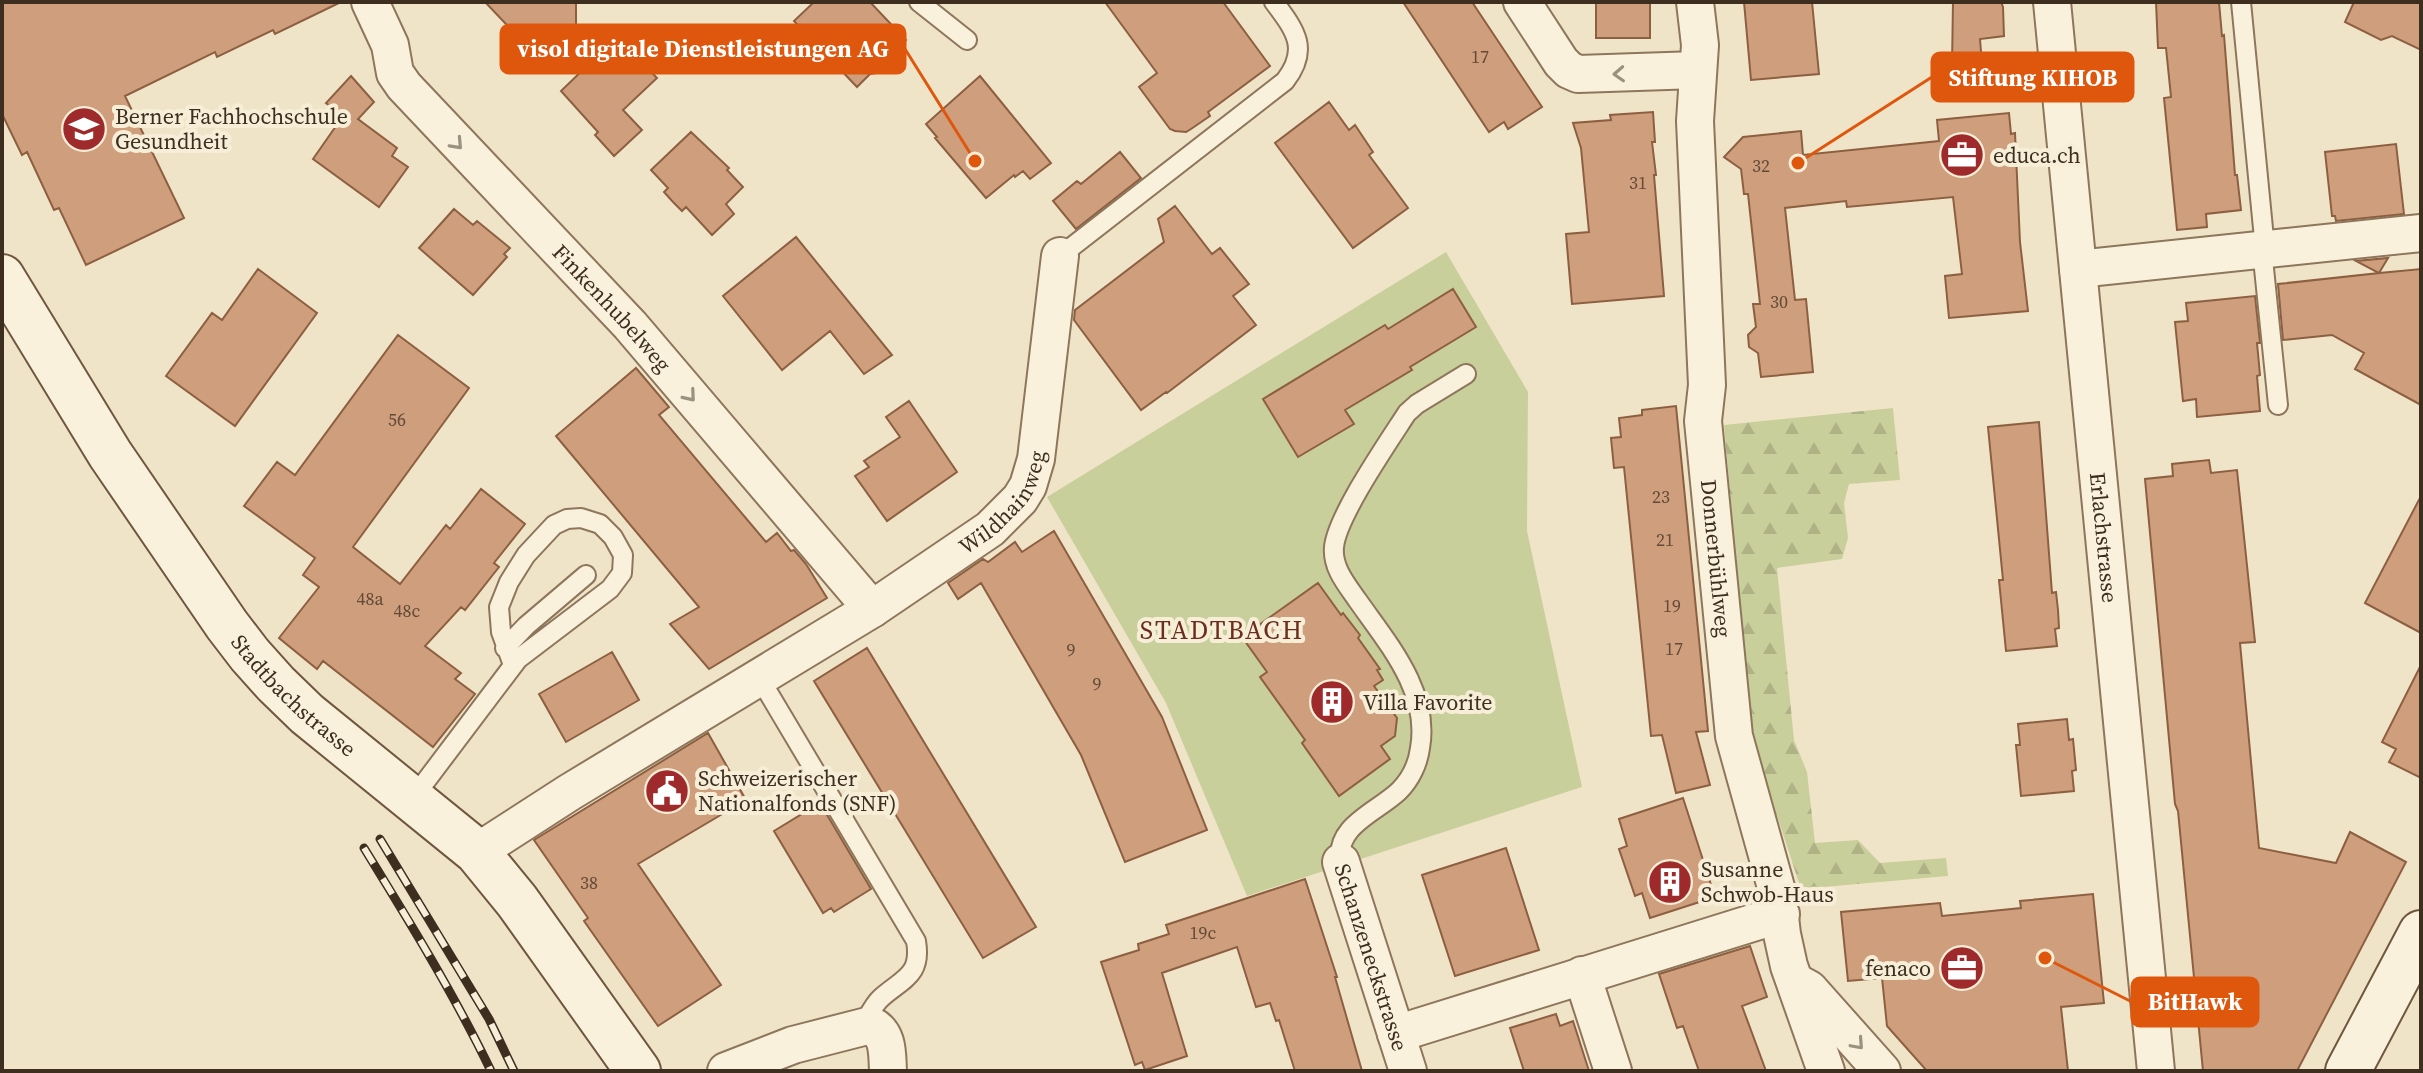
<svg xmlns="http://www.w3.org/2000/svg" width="2423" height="1073" font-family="'Source Serif 4',serif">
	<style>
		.grass { fill: #c9cf9b }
		.forest { fill: url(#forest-firs) }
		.building { fill: #cf9f7d; stroke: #8d5f41; stroke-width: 2 }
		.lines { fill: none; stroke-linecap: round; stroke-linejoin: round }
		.lane-casing { stroke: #8d765c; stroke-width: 22 }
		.street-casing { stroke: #8d765c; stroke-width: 40 }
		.secondary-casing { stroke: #6f573f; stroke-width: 48 }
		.lane { stroke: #faf1dc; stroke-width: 18 }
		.street { stroke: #faf1dc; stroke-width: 36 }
		.secondary { stroke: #faf1dc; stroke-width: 44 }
		.rail-casing { stroke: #3d2e20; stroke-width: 9 }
		.rail { stroke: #f7eed8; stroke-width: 6; stroke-dasharray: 18; stroke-linecap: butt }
		.oneway { stroke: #9c907e }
		.labels { text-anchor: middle; stroke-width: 8; stroke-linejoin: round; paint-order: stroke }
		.number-label { font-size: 18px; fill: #624a37 }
		.poi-label { font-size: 22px; fill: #3d2e20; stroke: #f7eed8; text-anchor: start }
		.street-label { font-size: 22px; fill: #3d2e20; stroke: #f7eed8 }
		.quarter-label { font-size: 26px; letter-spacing: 2px; fill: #6b2e1e; stroke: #f7eed8 }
		.leader { fill: none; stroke: #df570d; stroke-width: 3 }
		.callout-dot { fill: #df570d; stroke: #f7eed8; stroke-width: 3 }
		.callout { fill: #df570d; stroke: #df570d; stroke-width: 3 }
		.callout-label { font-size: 24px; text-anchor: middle; font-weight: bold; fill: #fff }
	</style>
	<defs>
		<pattern id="forest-firs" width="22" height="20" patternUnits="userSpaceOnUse" patternTransform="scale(2)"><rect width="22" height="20" fill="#c9cf9b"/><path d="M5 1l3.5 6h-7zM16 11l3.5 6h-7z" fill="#aeb285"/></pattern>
	</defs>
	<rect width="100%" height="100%" fill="#f0e4c8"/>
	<path class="grass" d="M1446 252 1528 392 1527 531 1582 787 1247 896 1166 703 1047 497Z"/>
	<path class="forest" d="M1893 408 1900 480 1849 484 1844 503 1848 538 1842 559 1777 568 1794 740 1807 772 1815 843 1858 840 1880 863 1946 858 1948 876 1801 889 1761 767 1753 736 1748 702 1724 425Z"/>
	<path class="building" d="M2 2H341L275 34 273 30 217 57 215 52 125 96 184 218 86 265 59 208 54 210 27 152 22 155 2 114Z
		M485 2H576V28L536 29 523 42Z
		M814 2H870L906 40 892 54 888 71 870 74 857 87 794 21Z
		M1105 2H1223L1270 66 1208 112 1210 116 1191 129 1186 132 1175 131 1170 129 1139 87 1157 73Z
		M1403 2H1472L1542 107 1508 129 1504 122 1489 132Z
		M1596 2H1650V38H1596Z
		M1744 2H1812L1819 74 1751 80Z
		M1953 2H2001L2003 7 2004 36 1980 39 1982 64 1952 66Z
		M2156 2H2219L2222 36 2224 35 2235 175H2237L2241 210 2206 214 2207 227 2177 230 2164 98 2171 97 2166 48H2158Z
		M2354 2H2421V50L2392 36 2381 40 2345 22Z
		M617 37 657 78 623 110 642 130 614 156 595 135 598 132 561 91Z
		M351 76 374 102 358 119 397 148 392 156 408 167 379 207 313 159 343 116 326 103Z
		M980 76 1051 163 1030 179 1023 171 1015 177 1014 175 986 198 935 138 937 137 926 124Z
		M1329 102 1349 130 1355 125 1373 152 1369 155 1408 208 1353 248 1275 143Z
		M1653 112 1655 142H1652L1656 175H1654L1664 296 1572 304 1566 234 1589 232 1581 148 1573 123 1611 120 1610 115Z
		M2009 113 2011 134 2015 133 2020 242 2028 311 1949 318 1945 276 1962 274 1953 197 1847 207 1846 201 1785 208 1795 300 1806 299 1813 372 1761 377 1758 353 1749 347 1748 335 1756 327 1753 304H1760L1748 194H1744L1741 169 1724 157 1743 137 1801 131 1803 155 1939 141 1937 120Z
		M691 132 729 168 727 170 743 187 726 204 734 214 712 235 686 207 682 211 673 202 664 192 668 188 651 170Z
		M2396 144 2404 214 2336 221 2335 216H2332L2325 152Z
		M1120 152 1141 178 1076 229 1053 201 1077 181 1081 184Z
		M1175 206 1212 254 1220 248 1249 284 1233 296 1256 325 1167 393 1166 392 1141 410 1074 320 1075 310 1164 242 1158 219Z
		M454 209 473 225 477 221 510 248 504 254 507 257 473 295 419 248Z
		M796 237 892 355 864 374 830 331 782 370 723 296Z
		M2388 258 2379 273 2421 269V405L2355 369 2364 353 2332 335 2283 340 2278 284 2379 273 2356 261Z
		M258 269 317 313 235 426 166 376 212 313 222 320Z
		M1453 289 1476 327 1410 367 1412 370 1345 410 1354 424 1298 457 1263 399 1385 325 1388 329Z
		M2255 296 2260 343H2257L2260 375 2257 376 2260 411 2197 417 2196 399 2183 401 2175 322 2188 321 2186 303Z
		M398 335 469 388 353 547 400 584 446 525 450 529 481 489 525 524 494 563 499 567 465 610 461 607 425 646 461 673 455 679 475 694 433 747 323 661 317 669 279 638 319 587 303 575 315 558 244 506 277 462 295 475Z
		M636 368 669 407 659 415 766 542 777 533 791 551 794 550 806 564 827 598 709 669 670 624 699 607 556 436Z
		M909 401 957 472 887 521 855 476 869 467 864 461 900 437 886 417Z
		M1676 406 1708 731 1696 732 1710 785 1676 793 1662 735 1651 736 1624 467 1614 468 1611 438 1621 437 1619 418 1642 415V410Z
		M2039 422 2052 593 2056 592 2058 610 2059 628 2055 629 2057 646 2006 651 1999 580H2003L1988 427Z
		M2209 460 2211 473 2237 470 2255 642 2240 643 2259 848 2336 863 2350 832 2406 862 2297 1071H2203L2178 811 2175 804 2145 479 2173 476 2172 464Z
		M2421 496V633L2365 603Z
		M1054 531 1162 717 1207 830 1125 862 1081 755 981 583 958 599 948 583 983 559 988 562 1015 542 1022 552Z
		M1318 583 1341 615 1343 613 1360 635 1358 638 1380 669 1377 670 1383 680 1374 686 1397 718 1395 736 1381 746 1390 759 1339 796 1302 743 1305 740 1260 677 1267 672 1242 637Z
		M867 648 1036 927 983 958 814 681Z
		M612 652 639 700 566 742 539 694Z
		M2421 665V778L2389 762 2396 749 2382 742Z
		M2067 719 2069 740 2073 739 2076 770 2072 771 2074 791 2021 796 2016 745H2020L2018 724Z
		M708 733 746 800 638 864 721 985 658 1026 584 921 588 918 534 840Z
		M1683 798 1715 897 1650 918 1642 893 1635 896 1619 849 1627 846 1619 819Z
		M820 803 871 889 834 912 831 908 823 913 774 831Z
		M1506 848 1539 950 1455 976 1422 875Z
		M1305 879 1337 977H1335L1362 1071H1295L1279 1020 1276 1021 1270 1003 1256 1007 1237 947 1162 973 1187 1056 1145 1070 1142 1062 1135 1065 1101 962 1139 950 1138 944 1169 934 1166 925Z
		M2093 894 2104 1003 2061 1007 2068 1071H1927L1887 1026 1882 978 1848 981 1841 912 1940 903 1942 916 2021 908 2020 901Z
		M1750 946 1767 997 1742 1006 1766 1071H1699L1683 1026 1677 1028 1659 974Z
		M1556 1014 1560 1026 1573 1021 1589 1071H1524L1510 1028Z"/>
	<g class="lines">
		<g class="lane-casing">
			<path id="lane" d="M919 2 967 40
				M2241 2 2265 249
				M2262 249 2278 405
				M1060 256 1285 81C1310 49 1295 30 1274 2
				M505 648 526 626 586 575
				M759 677 916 941C922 976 902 979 881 998 873 1005 868 1017 863 1026
				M413 798 518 659 610 589 622 573 623 555 613 537 600 524 581 518 567 519 554 525 526 555 509 582 499 607 501 632 513 665
				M1341 862C1334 826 1377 812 1399 791 1410 780 1418 764 1420 748 1430 692 1389 645 1358 601 1347 585 1332 568 1334 547 1337 516 1389 441 1407 413L1417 404 1466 374"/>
		</g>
		<g class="street-casing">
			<g id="street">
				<path id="s1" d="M370 2 390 45 395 73 404 86 630 325 872 609"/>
				<path d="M1522 2 1561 62 1569 70 1578 74 1697 70"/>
				<path id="s2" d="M1695 2 1700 45 1695 121 1707 385 1703 421 1734 736 1777 891 1782 934 1789 966 1826 1071"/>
				<path id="s3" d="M2052 2 2156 1071"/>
				<path d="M2078 269 2421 233"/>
				<path id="s4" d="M477 852 570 792 872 609 990 529 1020 499 1028 486 1036 459 1060 256"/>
				<path id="s5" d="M1341 862 1408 1071"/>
				<path d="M1582 975 1613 1071"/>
				<path d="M1798 983 1809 989 1882 1071"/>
				<path d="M1396 1034 1781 914"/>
				<path d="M726 1071 793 1045 871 1025C889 1034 887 1054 888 1071"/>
			</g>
		</g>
		<g class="secondary-casing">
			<g id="secondary">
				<path id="s6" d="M2 277 110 454 227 625 250 655 276 684 307 714 477 852 517 901 638 1071"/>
				<path d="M2348 1071 2421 933"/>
			</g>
		</g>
		<use href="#lane" class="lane"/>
		<use href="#street" class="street"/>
		<use href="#secondary" class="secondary"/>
		<g class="rail-casing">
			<path id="rail" d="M380 839 489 1019 514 1071
				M364 848C409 921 454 994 491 1071"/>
		</g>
		<use href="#rail" class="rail"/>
	</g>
	<defs><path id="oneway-chevron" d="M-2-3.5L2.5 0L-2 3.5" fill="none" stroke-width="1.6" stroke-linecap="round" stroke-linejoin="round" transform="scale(2)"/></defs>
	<g class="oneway">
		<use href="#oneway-chevron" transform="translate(1619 74) rotate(177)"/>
		<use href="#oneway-chevron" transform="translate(457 144) rotate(47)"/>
		<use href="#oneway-chevron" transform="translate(690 396) rotate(50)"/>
		<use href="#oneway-chevron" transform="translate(1858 1044) rotate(48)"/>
	</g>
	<defs>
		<g id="university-disc" transform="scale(2.3)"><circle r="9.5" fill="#9e2a2b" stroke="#f7eed8"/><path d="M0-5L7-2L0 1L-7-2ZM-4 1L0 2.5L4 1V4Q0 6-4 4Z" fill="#fff"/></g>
		<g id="office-disc" transform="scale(2.3)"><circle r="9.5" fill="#9e2a2b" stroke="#f7eed8"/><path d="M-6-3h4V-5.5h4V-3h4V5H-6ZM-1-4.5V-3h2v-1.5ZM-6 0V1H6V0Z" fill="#fff"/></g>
		<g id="building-disc" transform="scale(2.3)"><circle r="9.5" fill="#9e2a2b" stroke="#f7eed8"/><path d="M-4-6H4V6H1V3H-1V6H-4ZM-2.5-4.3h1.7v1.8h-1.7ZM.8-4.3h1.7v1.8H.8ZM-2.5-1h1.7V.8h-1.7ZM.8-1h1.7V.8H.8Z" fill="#fff"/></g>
		<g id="civic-disc" transform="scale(2.3)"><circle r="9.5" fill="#9e2a2b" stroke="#f7eed8"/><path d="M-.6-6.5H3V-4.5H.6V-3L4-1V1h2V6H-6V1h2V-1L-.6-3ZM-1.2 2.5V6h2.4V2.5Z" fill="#fff"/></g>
	</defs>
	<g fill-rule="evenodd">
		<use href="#university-disc" x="84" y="129"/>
		<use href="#office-disc" x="1962" y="155"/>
		<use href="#building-disc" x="1332" y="702"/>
		<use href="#civic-disc" x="667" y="791"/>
		<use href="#building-disc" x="1670" y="882"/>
		<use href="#office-disc" x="1962" y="968"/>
	</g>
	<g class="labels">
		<g class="number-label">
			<text x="1480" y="63">17</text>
			<text x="1761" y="172">32</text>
			<text x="1638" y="189">31</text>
			<text x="1779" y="308">30</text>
			<text x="397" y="426">56</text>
			<text x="1661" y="503">23</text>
			<text x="1665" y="546">21</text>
			<text x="370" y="605">48a</text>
			<text x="1672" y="612">19</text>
			<text x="407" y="617">48c</text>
			<text x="1674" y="655">17</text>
			<text x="1071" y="656">9</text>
			<text x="1097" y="690">9</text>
			<text x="589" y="889">38</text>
			<text x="1203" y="939">19c</text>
		</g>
		<g class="poi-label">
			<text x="115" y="124">Berner Fachhochschule<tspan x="115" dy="25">Gesundheit</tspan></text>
			<text x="1993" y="163">educa.ch</text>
			<text x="1363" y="710">Villa Favorite</text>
			<text x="698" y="786">Schweizerischer<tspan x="698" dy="25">Nationalfonds (SNF)</tspan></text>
			<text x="1701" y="877">Susanne<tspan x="1701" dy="25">Schwob-Haus</tspan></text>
			<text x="1931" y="976" text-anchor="end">fenaco</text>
		</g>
		<g class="street-label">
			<text dy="8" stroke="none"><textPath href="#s1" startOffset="396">Finkenhubelweg</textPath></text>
			<text dy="8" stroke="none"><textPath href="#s4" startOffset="636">Wildhainweg</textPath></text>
			<text dy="8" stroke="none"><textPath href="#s3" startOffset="538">Erlachstrasse</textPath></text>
			<text dy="8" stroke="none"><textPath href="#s2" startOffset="558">Donnerbühlweg</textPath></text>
			<text dy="8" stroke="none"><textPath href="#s6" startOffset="512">Stadtbachstrasse</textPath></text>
			<text dy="8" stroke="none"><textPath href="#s5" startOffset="100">Schanzeneckstrasse</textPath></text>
		</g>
		<g class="quarter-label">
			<text x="1222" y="639">STADTBACH</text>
		</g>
	</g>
	<path class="leader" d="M975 161L905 49M1798 163L1932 77M2045 958L2132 1002"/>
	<g class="callout-dot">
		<circle cx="975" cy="161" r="8"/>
		<circle cx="1798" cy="163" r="8"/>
		<circle cx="2045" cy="958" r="8"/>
	</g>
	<g class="callout">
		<rect x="501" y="25" width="404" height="48" rx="8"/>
		<rect x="1932" y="53" width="201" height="48" rx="8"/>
		<rect x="2132" y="978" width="126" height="48" rx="8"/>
	</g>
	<g class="callout-label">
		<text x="703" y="57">visol digitale Dienstleistungen AG</text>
		<text x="2033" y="86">Stiftung KIHOB</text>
		<text x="2195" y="1010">BitHawk</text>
	</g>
	<rect width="2423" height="1073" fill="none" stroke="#3d2e20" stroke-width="8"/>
</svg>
